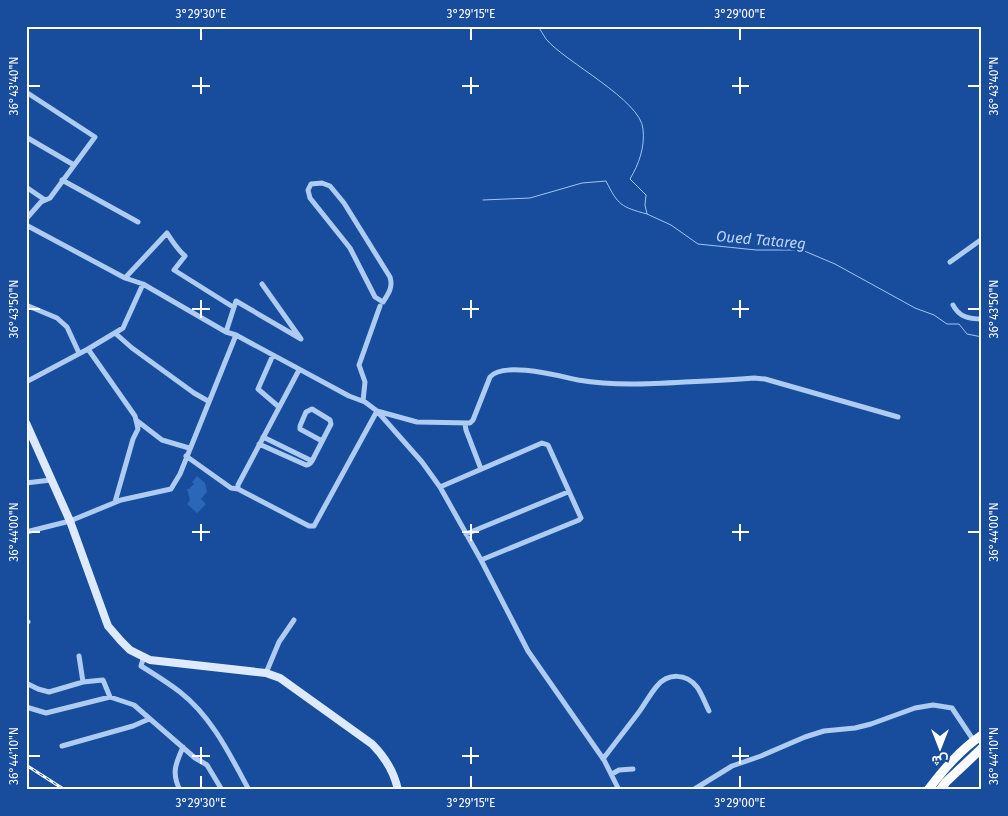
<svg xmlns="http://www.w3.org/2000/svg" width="1008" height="816" font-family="'Fira Sans',Vazirmatn,sans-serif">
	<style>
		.green { fill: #2b67b9 }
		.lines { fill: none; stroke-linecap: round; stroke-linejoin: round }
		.stream { stroke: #a1c5f4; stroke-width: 1 }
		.minor { stroke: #aecbf2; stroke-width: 5 }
		.secondary { stroke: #dde9fc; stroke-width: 8 }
		.trunk { stroke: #fcfdff; stroke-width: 9 }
		.rail-casing { stroke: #fff; stroke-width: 3 }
		.rail { stroke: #174d9c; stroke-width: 1; stroke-dasharray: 4; stroke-linecap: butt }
		.ticks { fill: none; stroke: #fff; stroke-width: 2 }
		.labels { text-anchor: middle; stroke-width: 5; stroke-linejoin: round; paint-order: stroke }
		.water-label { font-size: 15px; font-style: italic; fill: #bbd5f8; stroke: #174d9c }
		.neatline { fill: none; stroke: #fff; stroke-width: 2 }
		.ticks-label { font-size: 12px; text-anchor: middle; fill: #fff }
	</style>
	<rect width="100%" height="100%" fill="#174d9c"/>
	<path class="green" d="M197 476 205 483 207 492 201 499 206 504 197 513 187 504 190 500 187 489H189L194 484 192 482Z"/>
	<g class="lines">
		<path class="stream" d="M538 26C541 30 543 35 546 39 565 62 641 100 643 129 645 147 639 164 630 179L646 195 645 205 647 214 671 225 698 244 756 250H802L835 264 915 308 934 315 947 324H959L967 334 982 337
			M483 200 530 198 582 183 606 181C618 205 621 207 647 214"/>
		<path class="minor" d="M26 92 95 137 50 198 41 202 26 219
			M26 137 74 165
			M62 180 138 222
			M322 183 330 186 344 203 390 277C393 287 389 293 383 302L375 297 350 248 310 198 308 190 311 184Z
			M26 187 45 200
			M26 225 125 278 143 284 226 332 236 335 349 396 365 402 377 411 417 422 470 423 473 420 490 377C503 361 559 376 578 380 613 386 650 384 685 382 708 381 731 380 754 378L765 379 898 417
			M950 262 982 239
			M125 278 167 233C172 241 178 250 185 256L174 270 233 307
			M26 305 57 318 67 327 79 353
			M953 305C959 317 969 319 982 319
			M226 332 236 301 301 339 262 284
			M115 333 132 348 194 393 208 401
			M88 349 135 416 138 429 133 439 115 502
			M273 355 258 389 279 407
			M299 370 238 485V489L309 526H314L377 411 422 462 440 487 481 560 528 651 604 760 619 790
			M26 382 88 349 123 328 143 284
			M363 401 365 382 359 365 380 306
			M136 420 162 440 189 448
			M465 424 466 430 481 469
			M263 437 312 461
			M259 444 306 465C309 465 310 464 312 461L331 424 330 420 312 409 306 412 300 426V429L322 441
			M186 456 231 488 238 489
			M26 483 51 480
			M440 487 542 443 548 445 581 518 579 520 481 560
			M26 532 70 521 121 500 171 489 180 474 236 335
			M466 534 568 492
			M26 621 28 622
			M79 656 83 682
			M144 656 141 666C154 674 167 682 180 692 212 717 230 755 249 790
			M266 673 279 642 294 620
			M26 683 38 689 49 692 83 682 103 680 110 697 134 705 195 758 207 765 222 790
			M26 707 46 713 110 697
			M62 746 133 726 149 719
			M603 759C615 743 627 728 639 712 645 704 650 694 657 686 668 673 686 673 697 687 702 694 705 703 709 711
			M612 774 619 770 633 769
			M180 790C171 773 176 763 183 747
			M693 790 732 766 761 756 805 737 824 731 855 728 871 724 915 708 933 705 952 708 974 741"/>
		<path class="secondary" d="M26 423 70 521 108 626 121 641 130 650 150 660 266 673 280 678 372 744C385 757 394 771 398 790"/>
		<path class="trunk" d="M928 790C944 769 960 750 982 735
			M940 790 946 782 982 748"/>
		<g class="rail-casing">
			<path id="rail" d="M26 765 65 790"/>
		</g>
		<use href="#rail" class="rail"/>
	</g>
	<path class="ticks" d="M201 28V40M471 28V40M740 28V40M201 77V94M471 77V94M740 77V94M28 86H40M192 86H210M462 86H479M732 86H749M968 86H980M201 300V318M471 300V318M740 300V318M28 309H40M192 309H210M462 309H479M732 309H749M968 309H980M201 524V541M471 524V541M740 524V541M28 532H40M192 532H210M462 532H479M732 532H749M968 532H980M201 747V764M471 747V764M740 747V764M28 756H40M192 756H210M462 756H479M732 756H749M968 756H980M201 776V788M471 776V788M740 776V788"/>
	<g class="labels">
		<g class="water-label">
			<text transform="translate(761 240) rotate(5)" y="5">Oued Tatareg</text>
		</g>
	</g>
	<rect width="1008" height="816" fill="none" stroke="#174d9c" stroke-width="55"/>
	<g transform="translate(940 748) rotate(180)" stroke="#174d9c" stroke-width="4" paint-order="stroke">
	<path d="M0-4L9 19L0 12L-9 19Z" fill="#ffffff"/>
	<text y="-8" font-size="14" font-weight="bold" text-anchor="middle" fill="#ffffff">ش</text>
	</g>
	<rect x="28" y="28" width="952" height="760" class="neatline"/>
	<g class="ticks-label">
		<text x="201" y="18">3°29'30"E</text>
		<text x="471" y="18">3°29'15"E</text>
		<text x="740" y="18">3°29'00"E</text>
		<text transform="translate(994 86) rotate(-90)" y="4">36°43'40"N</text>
		<text transform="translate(14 86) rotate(-90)" y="4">36°43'40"N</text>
		<text transform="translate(994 309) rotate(-90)" y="4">36°43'50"N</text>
		<text transform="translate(14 309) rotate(-90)" y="4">36°43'50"N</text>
		<text transform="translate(994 532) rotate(-90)" y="4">36°44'00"N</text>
		<text transform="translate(14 532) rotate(-90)" y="4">36°44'00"N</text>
		<text transform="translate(14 756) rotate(-90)" y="4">36°44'10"N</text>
		<text transform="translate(994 756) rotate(-90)" y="4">36°44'10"N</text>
		<text x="201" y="807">3°29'30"E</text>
		<text x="471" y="807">3°29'15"E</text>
		<text x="740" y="807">3°29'00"E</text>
	</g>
</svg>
